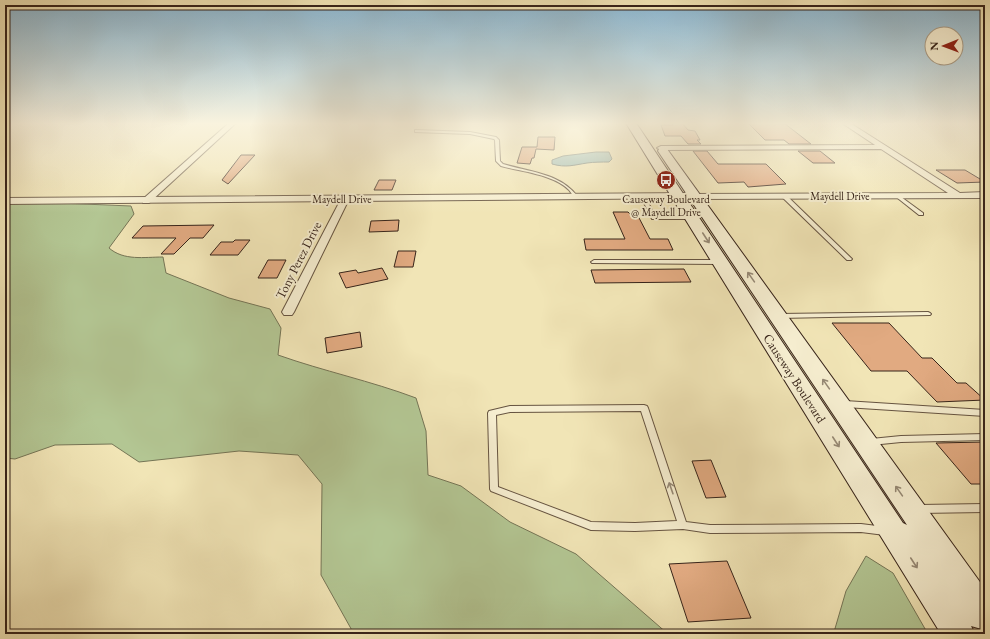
<svg xmlns="http://www.w3.org/2000/svg" width="990" height="639" font-family="'EB Garamond',serif">
	<style>
		.green { fill: #b3c693; stroke: #757556 }
		.water { fill: #9dbdb6; stroke: #748078 }
		.building { fill: #e1aa81; stroke: #37241a }
		.lines { fill: none; stroke-linecap: round; stroke-linejoin: round }
		.service-casing { stroke: #665441; stroke-width: 2 }
		.minor-casing { stroke: #665441; stroke-width: 2 }
		.tertiary-casing { stroke: #665441; stroke-width: 2 }
		.secondary-casing { stroke: #37241a; stroke-width: 2 }
		.service { fill: #f6eed0; fill-rule: evenodd }
		.minor { fill: #f6eed0; fill-rule: evenodd }
		.tertiary { fill: #f6eed0; fill-rule: evenodd }
		.secondary { fill: #f6eed0; fill-rule: evenodd }
		.oneway { stroke: #968975 }
		.labels { text-anchor: middle; stroke-width: 4; stroke-linejoin: round; paint-order: stroke }
		.far-street-label { font-size: 11px; fill: #37241a; stroke: #f6eed0 }
		.far-poi-label { font-size: 11px; fill: #37241a; stroke: #f6eed0 }
		.street-label { font-size: 13px; fill: #37241a; stroke: #f6eed0 }
	</style>
	<rect width="100%" height="100%" fill="#f1e5b6"/>
	<filter id="stains"><feTurbulence type="fractalNoise" baseFrequency=".005" numOctaves="4"/><feColorMatrix values="0 0 0 0 .2 0 0 0 0 .09 0 0 0 0 .02 0 0 0 .5 -.17"/></filter>
	<radialGradient id="worn" r=".72"><stop offset=".6" stop-color="#630" stop-opacity="0"/><stop offset="1" stop-color="#630" stop-opacity=".3"/></radialGradient>
	<path class="green" d="M35 202 131 206 134 214 109 248C124 261 144 257 163 257L166 273 229 298 270 309 281 328 278 355C323 371 371 381 416 398L426 431 428 475 461 486 510 522 576 554 668 634H354L321 575 322 484 298 455 239 451 139 462 112 444 55 445 15 459 5 458V205Z
		M866 556 893 573 928 634H832L834 632 846 591Z"/>
	<path class="water" d="M596 152H609L612 159 609 162C602 162 594 162 587 163 574 165 566 168 552 164V160L563 156Z"/>
	<path class="building" d="M671 123H682L688 130 695 131 700 140H697L701 144H688L681 136H665L661 125H673Z
		M748 123H784L811 144H789L784 140H765Z
		M538 137H555L554 150 536 149 534 158H532L530 164 517 163 522 147H537Z
		M693 151H707L718 164H766L786 184 748 187 744 182 718 183Z
		M798 151H820L835 163H813Z
		M241 155H255L228 184 222 180Z
		M936 170H965L985 182 957 183Z
		M379 180H396L392 190H374Z
		M613 212H628L630 214H637L650 239H668L673 250H586L584 239H625Z
		M399 220 398 231 369 232 371 221Z
		M214 225 203 238H190L174 254H161L176 238H132L143 226Z
		M235 240H250L238 255H210L221 242H233Z
		M398 251H416L413 267H394Z
		M268 260H286L277 278H258Z
		M382 268 388 279 346 288 339 273 356 270 358 273Z
		M684 269 691 282 595 283 591 270Z
		M832 323H889L922 358H932L957 383H966L985 400 937 402 907 371H871Z
		M360 332 362 347 327 353 325 338Z
		M985 442V484H971L936 443Z
		M711 460 726 497 706 498 692 461Z
		M727 561 751 618 688 622 669 564Z"/>
	<g class="lines">
		<g class="service-casing">
			<path id="service" d="M416 130 470 132 496 137 499 140 500 161 503 164C530 172 560 173 578 197L574 198C573 195 571 193 569 190 553 174 521 172 501 166L496 161 495 140 494 139 470 134 415 132V130Z
				M895 194H897L923 213V215H919L895 196Z
				M782 195H786L851 258 852 259 851 260H847L782 197Z
				M641 196 645 197 656 217H691L693 218 691 219H652L641 197Z
				M594 260H718L721 262 718 264 592 263 591 262Z
				M928 312 930 313 931 314 930 315 779 318 776 316 779 314Z
				M845 401 985 410V416L845 407 842 406 841 404 842 402Z
				M644 405 647 406 648 408 686 522 710 525 861 524 885 527 888 528 889 531 888 534 885 535 861 532 710 533 683 529 635 531 591 530 491 491 490 489 488 413 489 411 510 406ZM641 411 677 521 635 523 591 522 498 487 496 415 510 412Z
				M985 434V440L901 442 871 445 868 444 867 442 868 440 871 439 901 436Z
				M985 504V512L919 513 916 512 915 509 916 506 919 505Z"/>
		</g>
		<g class="minor-casing">
			<path id="minor" d="M229 123H236L149 203H143V199Z
				M842 123H850L960 193 985 192V198L695 199 691 196 692 194 948 193 881 149 661 150 657 148 661 146 875 145Z
				M345 196 349 199 294 312 292 315H284L282 312 341 199Z"/>
		</g>
		<g class="tertiary-casing">
			<path id="tertiary" d="M695 193 700 196 699 198 5 204V198Z"/>
		</g>
		<g class="secondary-casing">
			<path id="secondary" d="M626 123H636L903 523 907 525 658 151 659 149H667L985 589V630L971 626 975 634H941Z"/>
		</g>
		<use href="#service" class="service"/>
		<use href="#minor" class="minor"/>
		<use href="#tertiary" class="tertiary"/>
		<use href="#secondary" class="secondary"/>
	</g>
	<defs><path id="oneway-shaft" d="M-6 0H5M1.5-3L5.5 0L1.5 3" fill="none" stroke-width="1.6" stroke-linecap="round" stroke-linejoin="round"/></defs>
	<g class="oneway">
		<use href="#oneway-shaft" transform="translate(706 238) rotate(57)"/>
		<use href="#oneway-shaft" transform="translate(751 277) rotate(-125)"/>
		<use href="#oneway-shaft" transform="translate(826 384) rotate(-125)"/>
		<use href="#oneway-shaft" transform="translate(836 442) rotate(57)"/>
		<use href="#oneway-shaft" transform="translate(671 488) rotate(-109)"/>
		<use href="#oneway-shaft" transform="translate(899 491) rotate(-125)"/>
		<use href="#oneway-shaft" transform="translate(914 563) rotate(57)"/>
	</g>
	<linearGradient id="sky" x2="0" y2="1"><stop stop-color="#8ab8d4"/><stop offset="0.58" stop-color="#f9f3de"/><stop offset="1" stop-color="#f9f3de" stop-opacity="0"/></linearGradient>
	<rect width="990" height="213" fill="url(#sky)"/>
	<defs>
		<g id="bus-disc" transform="scale(1)"><circle r="9.5" fill="#8f2418" stroke="#f6eed0"/><path d="M-5-6H5V4H4V6H2V4H-2V6H-4V4H-5ZM-3.5-4V0h7V-4ZM-3.5 1.2v1.5H-2V1.2ZM2 1.2v1.5H3.5V1.2Z" fill="#fff"/></g>
	</defs>
	<g fill-rule="evenodd">
		<use href="#bus-disc" x="666" y="180"/>
	</g>
	<g class="labels">
		<g class="far-street-label">
			<text x="840" y="200">Maydell Drive</text>
			<text x="342" y="203">Maydell Drive</text>
		</g>
		<g class="far-poi-label">
			<text x="666" y="203">Causeway Boulevard<tspan x="666" dy="13">@ Maydell Drive</tspan></text>
		</g>
		<g class="street-label">
			<text transform="translate(298 260) rotate(-63)" y="5">Tony Perez Drive</text>
			<text transform="translate(795 378) rotate(57)" y="5">Causeway Boulevard</text>
		</g>
	</g>
	<rect width="990" height="639" fill="none" stroke="#f1e5b6" stroke-width="20"/>
	<rect x="6" y="6" width="978" height="627" fill="none" stroke="#37241a" stroke-width="2"/>
	<rect x="10" y="10" width="970" height="619" fill="none" stroke="#37241a"/>
	<g transform="translate(944 46) rotate(269)"><circle r="19" fill="#f6eed0" stroke="#aa9d87"/>
	<path d="M0-3L7 15L0 10L-7 15Z" fill="#8f2418"/>
	<text y="-6" font-size="11" font-weight="bold" text-anchor="middle" fill="#37241a">N</text>
	</g>
	<rect width="100%" height="100%" filter="url(#stains)"/>
	<rect width="100%" height="100%" fill="url(#worn)"/>
</svg>
